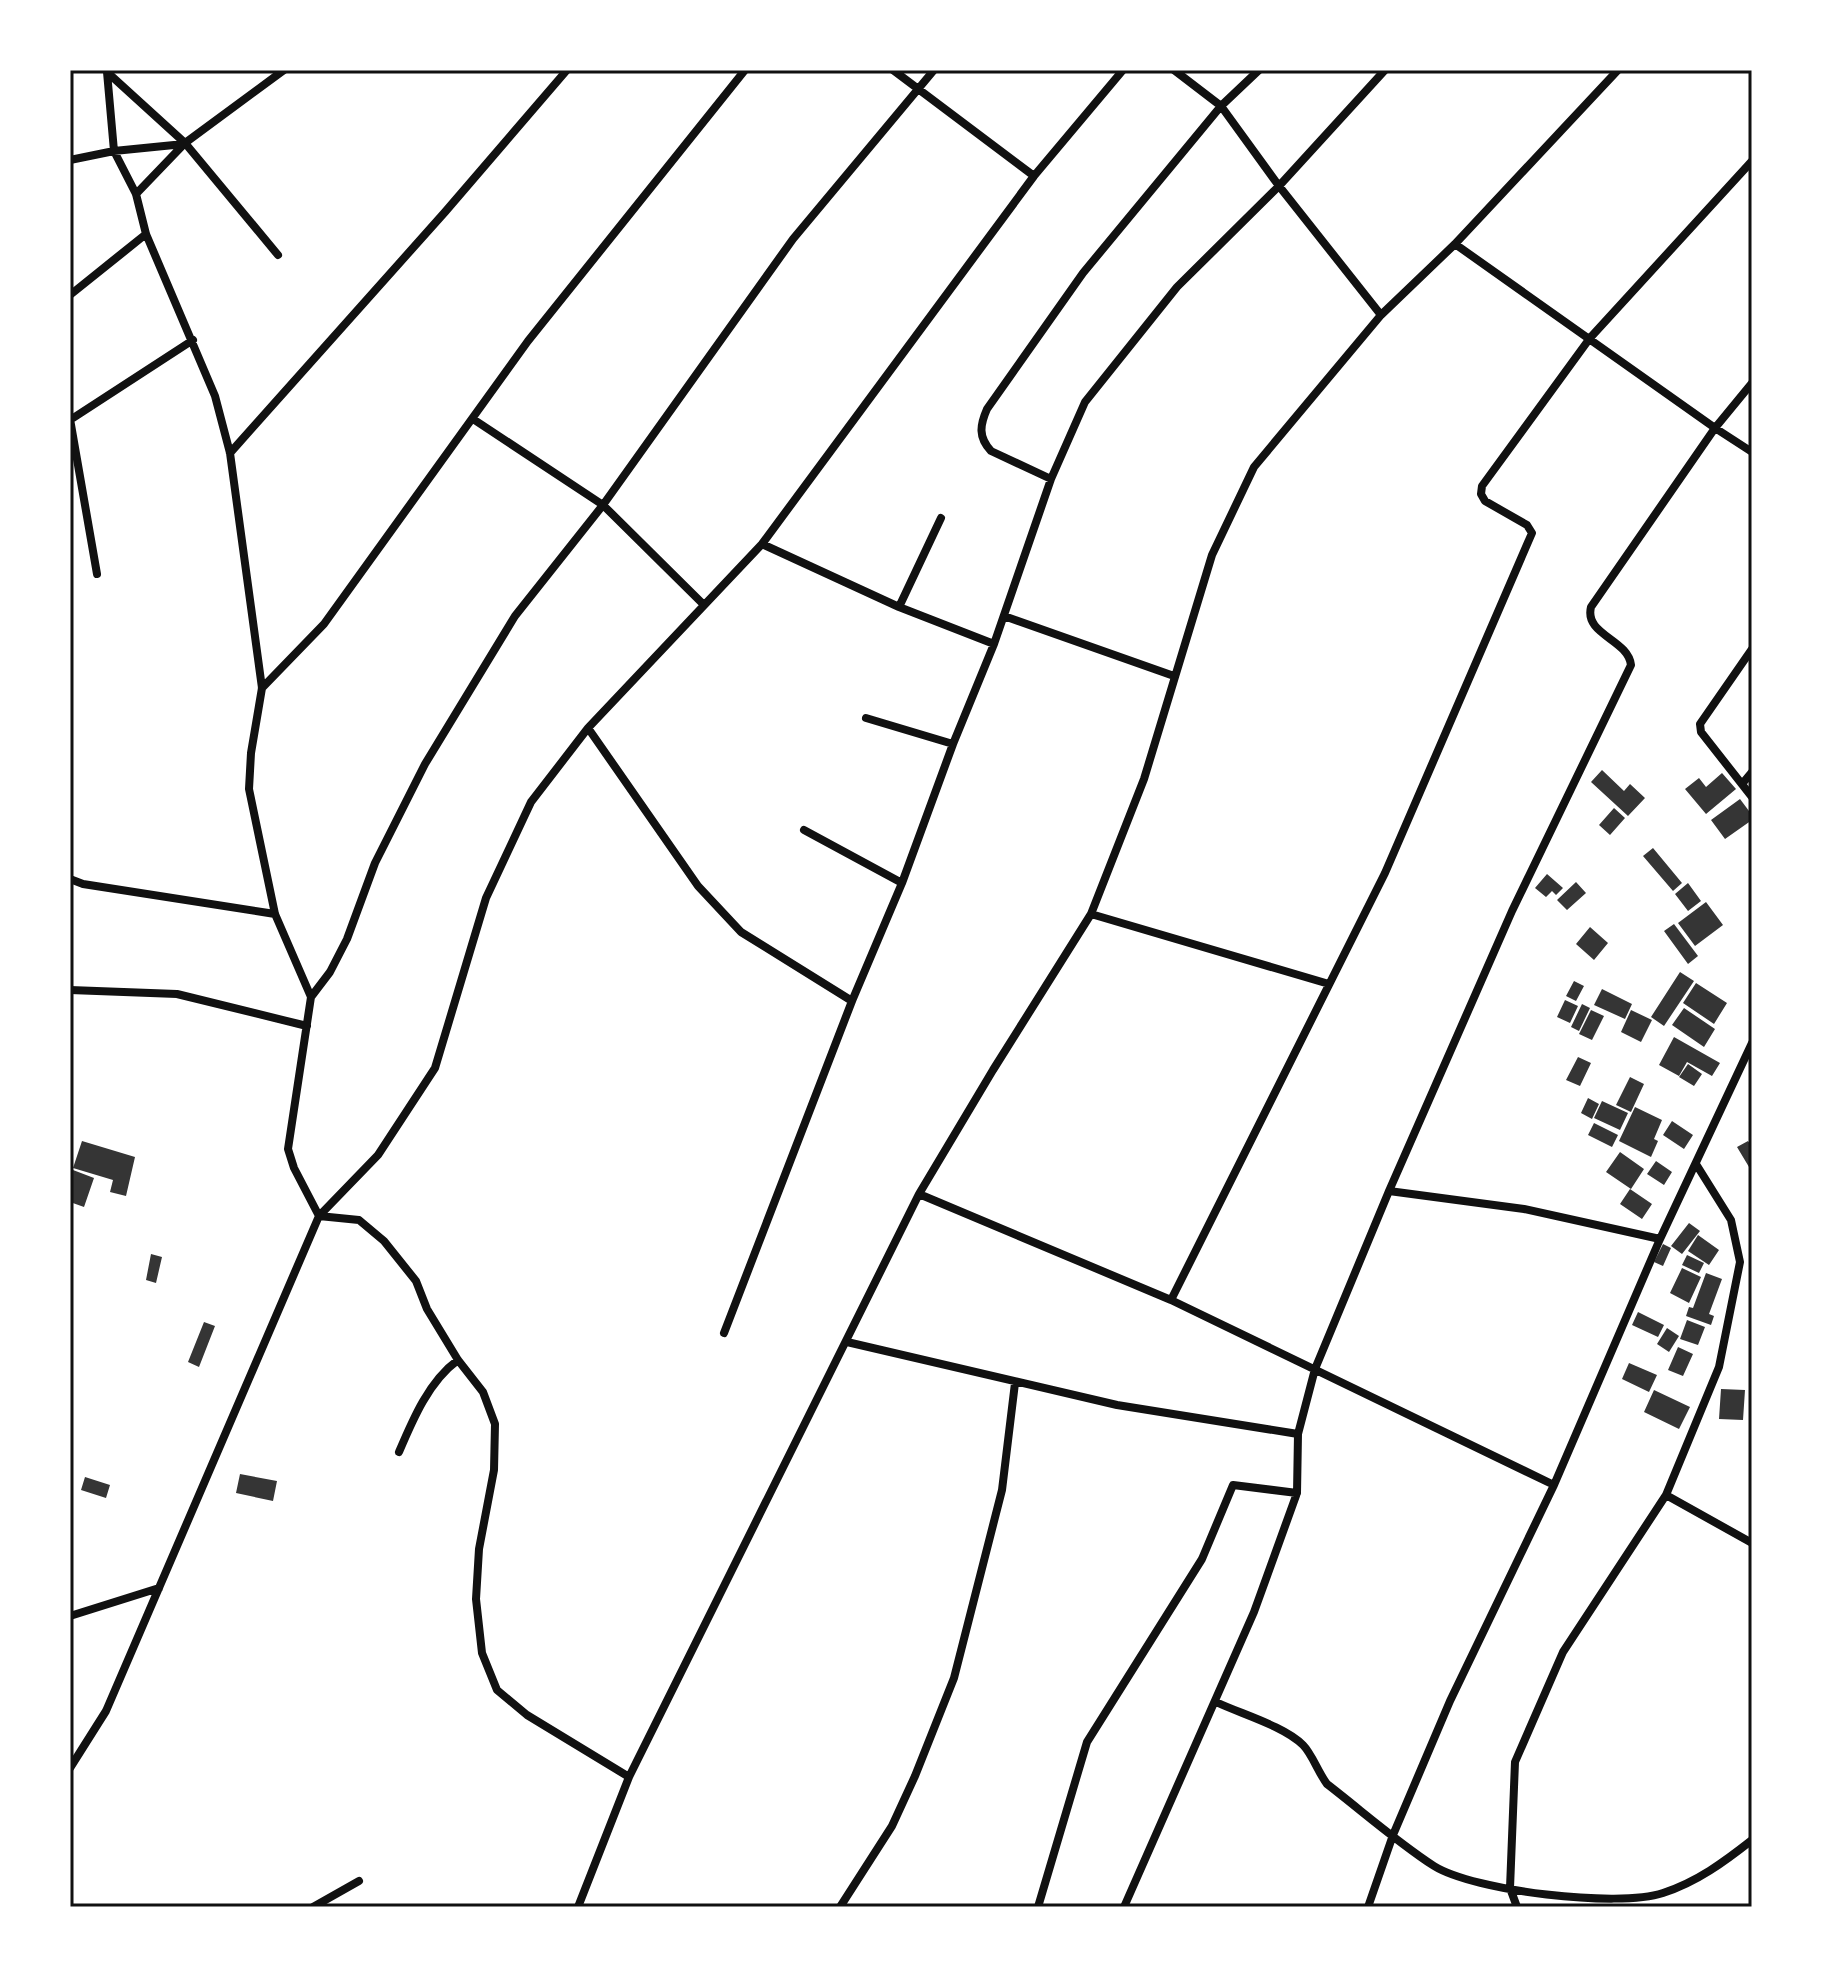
<svg xmlns="http://www.w3.org/2000/svg" width="1822" height="1977" font-family="Inter,sans-serif">
	<style>
		.building { fill: #353535 }
		.lines { fill: none; stroke-linecap: round; stroke-linejoin: round }
		.minor { stroke: #111; stroke-width: 8 }
		.neatline { fill: none; stroke: #111; stroke-width: 3 }
	</style>
	<rect width="100%" height="100%" fill="#fff"/>
	<path class="building" d="M1602 770 1624 791 1630 784 1645 798 1628 816 1591 782Z
		M1722 773 1736 789 1706 814 1685 789 1699 778 1706 787Z
		M1740 799 1752 815V820L1725 839 1711 820Z
		M1614 808 1625 818 1610 835 1599 825Z
		M1653 848 1682 883 1673 891 1643 856Z
		M1547 874 1563 888 1556 895 1552 891 1546 897 1535 888Z
		M1576 882 1586 893 1567 910 1557 900Z
		M1688 883 1701 901 1688 911 1675 894Z
		M1706 902 1723 925 1695 946 1678 923Z
		M1674 924 1698 956 1688 964 1664 931Z
		M1590 927 1608 943 1594 960 1576 944Z
		M1680 972 1694 981 1664 1026 1651 1017Z
		M1574 981 1584 986 1576 1001 1566 996Z
		M1696 983 1727 1003 1714 1024 1683 1003Z
		M1602 989 1632 1004 1625 1019 1594 1005Z
		M1565 1000 1578 1006 1570 1023 1557 1017Z
		M1582 1004 1590 1008 1579 1031 1571 1027Z
		M1684 1008 1715 1029 1704 1047 1672 1025Z
		M1591 1010 1604 1016 1592 1040 1579 1034Z
		M1631 1010 1652 1020 1641 1042 1621 1032Z
		M1674 1037 1720 1063 1712 1076 1687 1062 1679 1076 1659 1065Z
		M1578 1057 1591 1063 1580 1086 1566 1080Z
		M1688 1064 1702 1074 1694 1086 1679 1077Z
		M1630 1077 1644 1084 1631 1112 1616 1105Z
		M1588 1098 1599 1104 1592 1119 1581 1113Z
		M1602 1101 1628 1113 1620 1130 1594 1118Z
		M1635 1107 1662 1120 1654 1139 1658 1141 1651 1157 1619 1141Z
		M1672 1121 1693 1135 1684 1149 1663 1135Z
		M1594 1123 1618 1135 1612 1147 1588 1135Z
		M82 1141 135 1157 126 1196 110 1192 113 1180 73 1168Z
		M1748 1141 1752 1147V1172L1737 1147Z
		M1620 1152 1644 1169 1631 1189 1606 1172Z
		M1656 1161 1672 1172 1664 1185 1647 1174Z
		M73 1170 94 1178 84 1207 70 1202V1178Z
		M1630 1189 1652 1204 1642 1219 1620 1204Z
		M1689 1223 1700 1231 1682 1254 1671 1246Z
		M1698 1235 1719 1250 1709 1265 1688 1251Z
		M1663 1244 1671 1248 1663 1266 1654 1262Z
		M151 1254 162 1257 156 1283 146 1280Z
		M1687 1255 1704 1263 1699 1273 1682 1265Z
		M1682 1268 1701 1277 1689 1303 1670 1293Z
		M1706 1273 1722 1279 1709 1314 1714 1316 1711 1325 1686 1316 1689 1307 1693 1308Z
		M1638 1312 1664 1325 1658 1337 1632 1325Z
		M1687 1320 1705 1327 1698 1345 1680 1339Z
		M204 1322 215 1326 199 1367 188 1362Z
		M1667 1328 1679 1336 1669 1352 1657 1344Z
		M1678 1347 1693 1354 1683 1376 1668 1370Z
		M1629 1363 1657 1375 1649 1392 1622 1379Z
		M1721 1389 1745 1390 1743 1420 1719 1419Z
		M1654 1390 1690 1407 1679 1429 1644 1412Z
		M240 1474 277 1481 273 1501 236 1493Z
		M85 1477 110 1485 106 1498 81 1490Z"/>
	<g class="lines">
		<path class="minor" d="M893 70 1034 176
			M934 70 793 239 603 505 515 616 425 764 375 863 347 939 330 972 311 997 288 1149 294 1168 319 1216 378 1155 435 1068 486 898 531 802 588 728 762 544 1034 176 1123 70
			M1174 70 1221 106 1279 186 1381 315
			M107 72 114 151 136 194 146 234 215 396 230 453 262 688 251 753 249 789 275 914 311 997
			M107 72 185 143 278 255
			M70 160 114 151 184 144
			M136 194 185 143 284 70
			M1455 244 1715 428 1752 383
			M70 295 146 234
			M70 419 97 574
			M473 419 603 505 703 604
			M70 420 193 340
			M230 453 445 212 567 70
			M1051 479 991 451C978 437 980 425 987 409L1083 273 1221 106 1259 70
			M762 544 899 607 994 644
			M899 607 941 518
			M1004 616 1174 676
			M1752 649 1700 724 1701 732 1752 797
			M262 688 324 624 528 341 745 70
			M866 718 953 744
			M588 728 698 886 741 932 852 1001
			M1742 784 1752 772
			M804 830 902 883
			M70 879 83 884 275 914
			M1091 914 1329 984
			M70 990 177 994 307 1026
			M1389 1191 1524 1209 1660 1239
			M919 1194 1171 1300 1554 1485
			M1171 1300 1385 873 1532 533 1527 525 1485 501 1481 494 1482 486 1590 338 1752 161
			M724 1333 852 1001 902 883 953 744 994 644 1051 479 1085 402 1177 287 1279 186 1385 70
			M847 1342 1117 1405 1298 1434
			M399 1452C413 1419 429 1381 458 1360
			M1666 1495 1752 1543
			M70 1616 159 1588
			M1216 1702C1241 1714 1284 1726 1303 1745 1312 1754 1318 1772 1327 1784 1362 1811 1397 1842 1434 1866 1474 1891 1618 1908 1663 1893 1697 1882 1724 1862 1752 1840
			M70 1768 106 1711 319 1216 359 1220 384 1241 416 1281 427 1309 458 1360 483 1392 495 1424 494 1470 479 1549 476 1599 482 1653 497 1690 527 1715 629 1777
			M313 1907 359 1881
			M578 1907 629 1777 919 1194 993 1070 1091 914 1144 779 1212 555 1254 467 1381 315 1455 244 1618 70
			M840 1907 892 1826 915 1776 954 1678 1002 1490 1015 1383
			M1038 1907 1087 1742 1202 1559 1233 1485 1297 1493
			M1124 1907 1254 1612 1297 1493 1298 1434 1315 1369 1389 1191 1512 911 1631 665C1628 639 1584 635 1591 607L1715 428 1752 452
			M1368 1907 1393 1835 1450 1701 1554 1485 1660 1239 1752 1043
			M1517 1907 1510 1888 1515 1762 1563 1652 1666 1495 1719 1367 1740 1262 1731 1220 1696 1164"/>
	</g>
	<rect width="1822" height="1977" fill="none" stroke="#ffffff" stroke-width="144"/>
	<rect x="72" y="72" width="1678" height="1833" class="neatline"/>
</svg>
